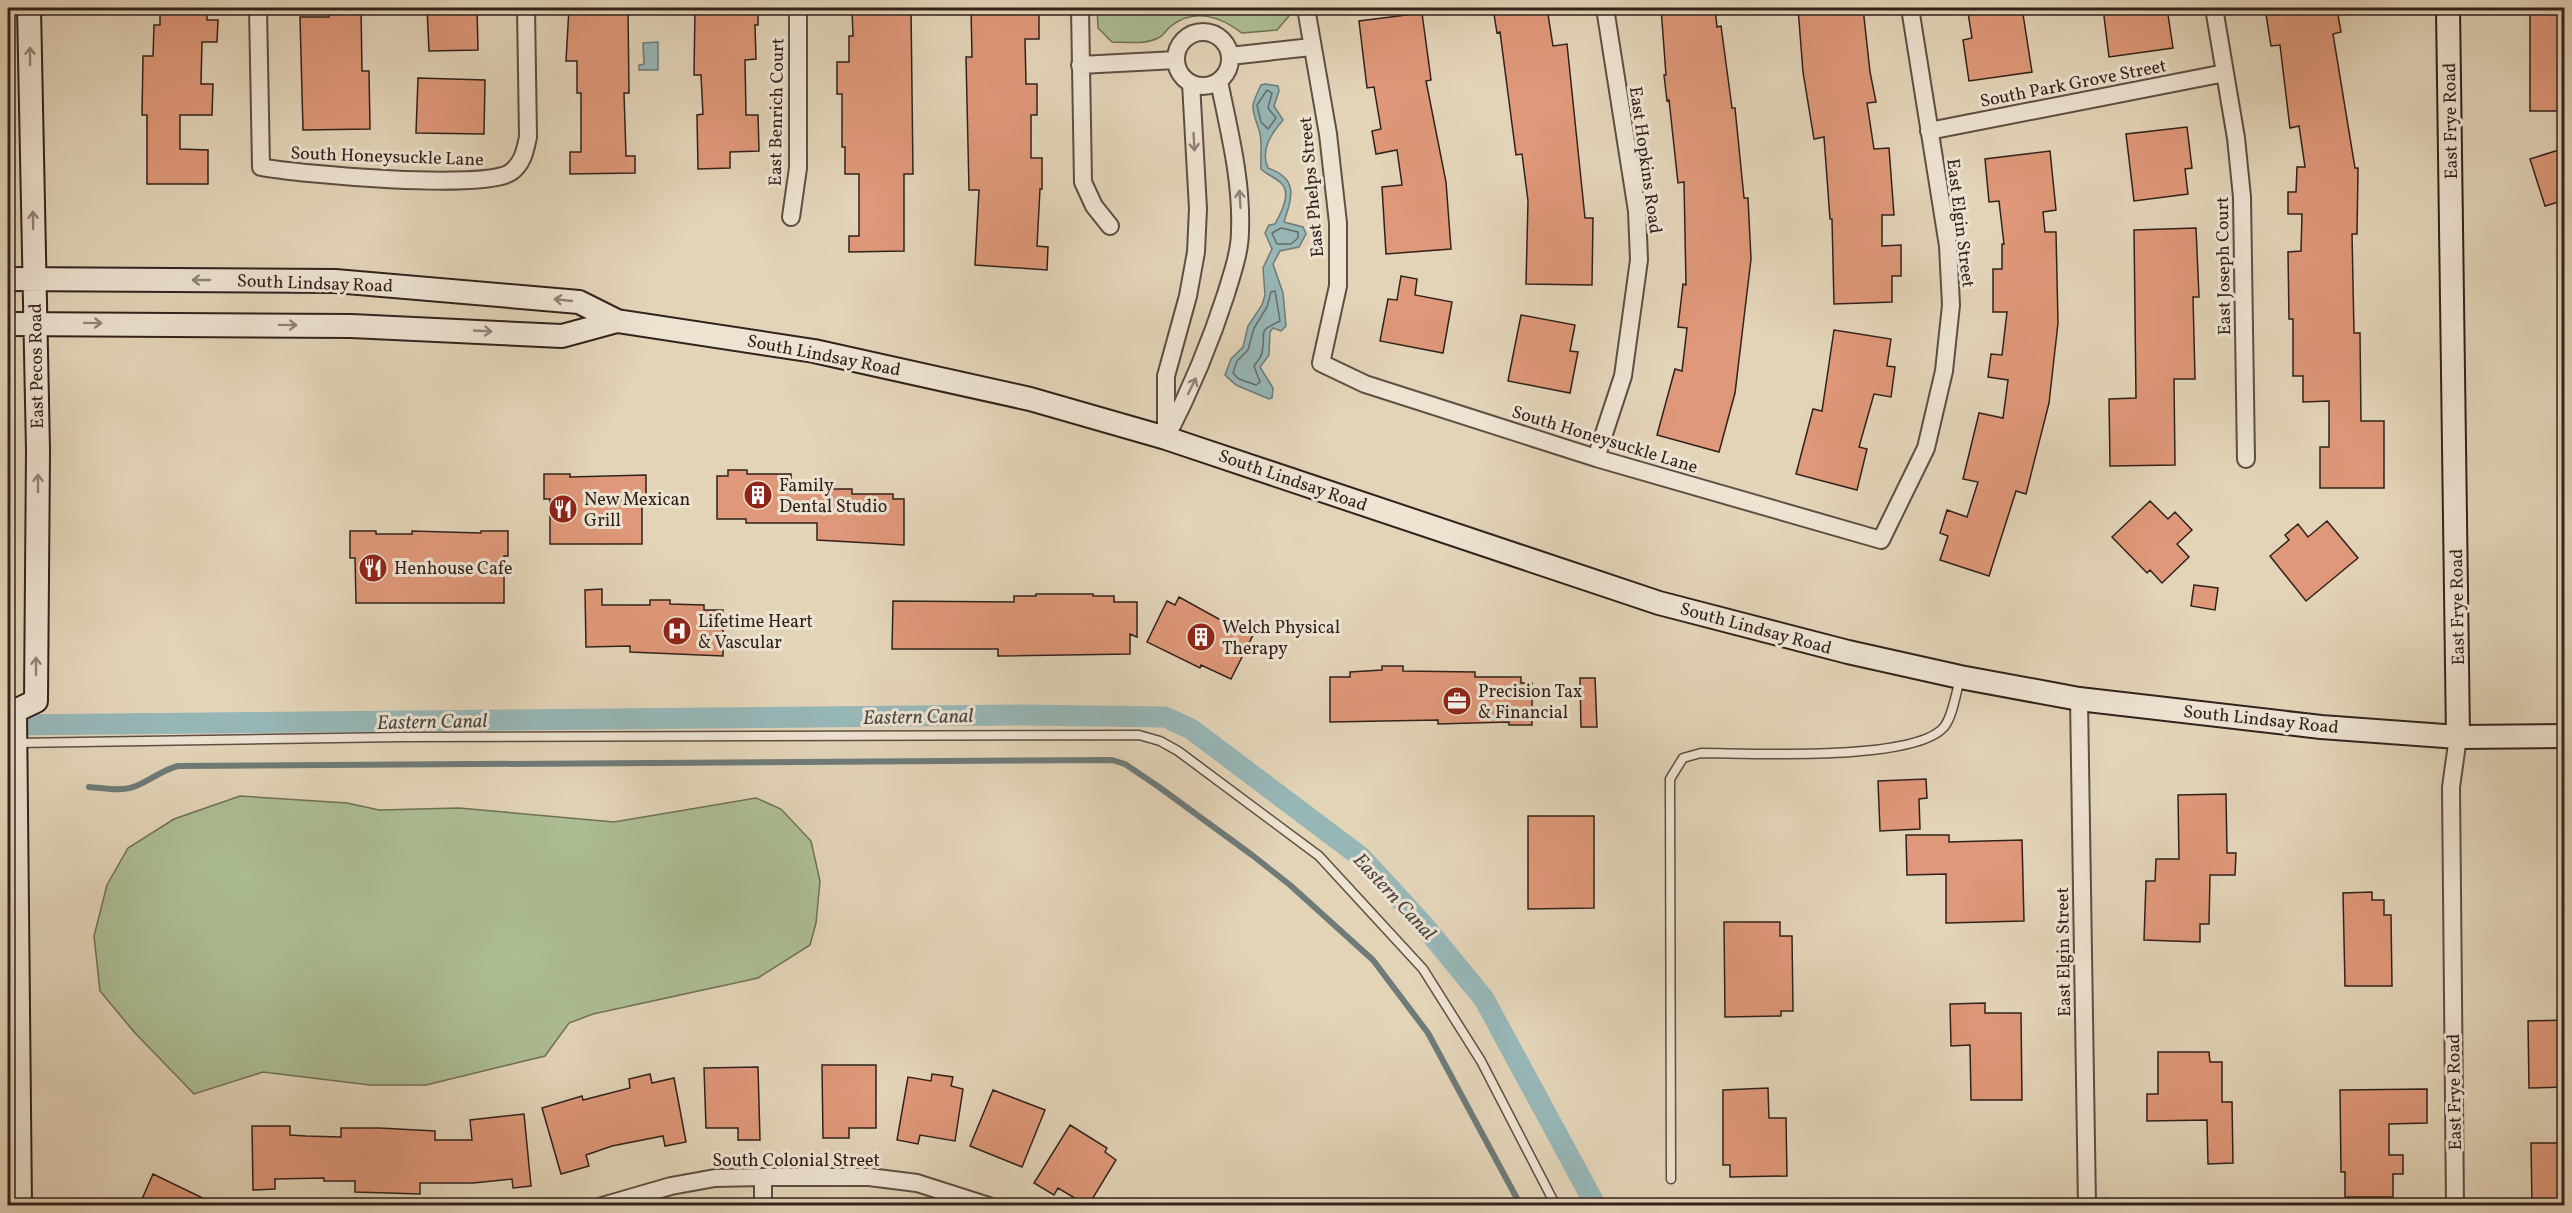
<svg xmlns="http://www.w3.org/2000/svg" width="2572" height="1213" font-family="Vollkorn,serif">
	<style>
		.green { fill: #adbe94; stroke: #6f7058; stroke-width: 1.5 }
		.water { fill: #97b7b7; stroke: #6e7b79; stroke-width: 1.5 }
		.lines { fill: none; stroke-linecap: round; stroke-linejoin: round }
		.shore { stroke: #646c6a; stroke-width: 1.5 }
		.stream { stroke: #6e7b79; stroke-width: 6 }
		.canal { stroke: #97b7b7; stroke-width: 21 }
		.building { fill: #df9879; stroke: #31221d; stroke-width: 1.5 }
		.lane-casing { stroke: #5e4e44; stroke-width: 11 }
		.street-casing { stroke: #5e4e44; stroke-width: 20 }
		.secondary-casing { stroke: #31221d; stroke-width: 26 }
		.lane { stroke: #ede3d1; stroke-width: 8 }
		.street { stroke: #ede3d1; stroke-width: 16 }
		.secondary { stroke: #ede3d1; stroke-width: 22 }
		.oneway { stroke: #8f8277 }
		.labels { text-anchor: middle; stroke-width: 6; stroke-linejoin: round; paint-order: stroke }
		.street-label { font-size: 18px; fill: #31221d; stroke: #ede3d1 }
		.poi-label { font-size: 18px; fill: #31221d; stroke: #ede3d1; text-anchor: start }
		.water-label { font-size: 20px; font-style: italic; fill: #4a4744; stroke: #ede3d1 }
	</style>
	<rect width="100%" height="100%" fill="#e3d4b8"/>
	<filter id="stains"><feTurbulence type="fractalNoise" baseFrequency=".00333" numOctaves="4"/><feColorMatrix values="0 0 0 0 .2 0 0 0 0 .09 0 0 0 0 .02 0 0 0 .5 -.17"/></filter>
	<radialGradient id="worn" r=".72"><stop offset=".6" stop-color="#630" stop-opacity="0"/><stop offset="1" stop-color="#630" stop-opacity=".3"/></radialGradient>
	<path class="green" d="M1097 8H1288L1289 16 1277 30 1242 33C1221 17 1194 7 1171 26 1166 30 1163 36 1158 38 1144 45 1126 42 1112 42L1098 28Z
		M240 796 347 803 379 810 459 808 614 822 756 798 781 809 811 841 820 881 816 923 810 945 758 978 593 1014 569 1023 545 1056 426 1085H370L263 1072 194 1094 135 1033 100 991 94 936 107 885 128 848 174 819Z"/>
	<path class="water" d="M658 42V70H639V65L644 64 643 43Z
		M1265 84 1278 86 1279 91 1274 106 1283 120C1271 134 1260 150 1268 168 1299 179 1292 197 1284 222L1303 227 1306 234 1299 247 1280 251 1273 264 1283 293 1286 326 1281 331 1273 328 1270 332 1269 355 1260 367 1273 388 1272 398 1269 399 1236 385 1225 375 1231 359 1243 347 1248 326 1262 305 1265 295 1263 268 1272 249 1265 233 1269 225 1275 224C1281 213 1292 193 1281 183 1275 177 1267 175 1261 169 1260 158 1263 140 1259 130 1251 106 1250 108 1261 85Z"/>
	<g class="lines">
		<path class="shore" d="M1267 90 1272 93 1268 108 1276 118 1268 129 1261 122 1257 105Z
			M1281 228 1298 232V238L1291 244H1277L1272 233Z
			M1275 291 1280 321C1255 333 1267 329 1262 353 1261 357 1257 362 1254 366L1260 382 1256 385 1239 379 1233 373 1237 361 1248 350 1254 328 1267 307 1271 292Z"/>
		<path class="stream" d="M89 787C105 788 121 792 136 786 151 780 162 770 178 766L1112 760 1125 764 1159 787 1252 855 1290 885 1373 960 1428 1033 1521 1206"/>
		<path class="canal" d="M8 725 1023 715 1165 717 1191 729 1361 857 1421 922 1484 999 1596 1206"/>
	</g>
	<path class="building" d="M160 8H207V20H218L217 42H202L201 84H213L212 115H180V149L208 150V184H147V115H142L143 56H153L154 25H160Z
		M329 8H361L362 71H369L370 129 303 130 300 17H329Z
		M427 8H477L478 50 429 51Z
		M569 8H628L629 93H624L626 156H635V173L570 174V152H581V93H577V61H566Z
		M695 8H758V25H755L756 59 745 60 746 115H758L759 151 730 152V168L698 169 697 115 703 114 701 75H694Z
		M852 8H911L913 174H904V251L849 252V236H859V174H845V147H842V94H837V62H849V36H853Z
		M971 8H1039V39H1025L1026 84H1037V115H1031V158H1042V189H1040L1037 246 1048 247 1047 270 975 265 979 190H969L966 57H972Z
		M1493 8H1547L1553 46 1567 44 1585 218H1593L1592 285 1526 284 1528 201 1522 154 1516 155 1500 32 1497 33Z
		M1661 8H1715L1717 27 1721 26 1732 108H1735L1744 198H1748L1751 259 1735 393 1719 452 1657 435 1675 369 1682 371 1687 328 1678 327 1683 284 1686 285 1684 182 1678 183 1669 100 1667 101 1664 75H1666Z
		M1798 8H1863L1870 72 1876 102 1867 103 1874 149 1889 148 1894 215H1882V246L1901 245V276H1892V302L1834 304 1832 219H1830L1824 137 1814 139 1803 72Z
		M2005 8H2022L2032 72 1969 81 1963 40 1972 38 1968 13Z
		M2103 8H2167L2173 48 2109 57Z
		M2265 8 2337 9 2341 32 2333 34 2355 168H2358L2357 234H2352L2354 333H2360L2361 421H2384V488H2320V447H2329V401L2303 402V376H2293V319H2289L2288 252 2301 251 2302 214H2288V192H2296L2297 167H2305L2299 126 2290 128 2280 45 2271 46Z
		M2530 8H2565V111H2530Z
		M1422 13 1431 80 1426 81 1446 182 1451 249 1386 254 1382 187 1402 185 1397 150 1376 154 1372 131 1381 129 1374 87 1367 88 1359 21Z
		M418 78 485 80 484 134 416 133Z
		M2187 127 2192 168 2185 169 2188 194 2134 201 2126 134Z
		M2565 148V200L2545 206 2530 159Z
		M2050 151 2056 210 2043 212 2045 232H2056L2058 323 2049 403 2026 494 2016 491 1989 576 1940 560 1948 536 1940 533 1947 510 1967 517 1978 482 1963 479 1979 413 2003 418 2008 380 1988 377 1991 354 2002 355 2007 312H1993V269H2002V244H2004L1999 201 1989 202 1985 159Z
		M2196 228 2199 297H2193L2195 379H2174L2175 465 2110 466 2109 399 2136 398 2134 230Z
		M1401 276 1417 279 1415 295 1452 302 1443 353 1380 341 1388 299 1397 300Z
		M1521 315 1575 325 1570 351 1578 352 1570 393 1508 381Z
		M1834 330 1891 339 1887 366 1895 367 1891 397 1874 394 1859 447 1867 449 1857 490 1796 474 1813 409 1822 411Z
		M728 470H747V474H791V481H801V489H852V494H893V499H904V545L817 540V523H746V519H717V476H728Z
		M544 474H570V477L646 475V497H642V544H550V499H544Z
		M2150 501 2168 519 2175 512 2192 530 2177 544 2189 557 2162 583 2150 570 2147 573 2112 537Z
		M2327 521 2358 558 2306 601 2270 556 2289 540 2285 535 2298 524 2308 537Z
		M350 531H376V534H412V531L481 533V531H508V556H504V603H356L355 558H350Z
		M2194 585 2218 588 2215 610 2191 606Z
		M602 589V605H650V600H670V604L704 605V610H723V656L630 652V646L586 647 585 590Z
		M1036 594H1093V596H1114V602H1137V637L1130 634V654L998 656V649H892L893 601 1014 602V596H1036Z
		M1179 597 1235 628 1238 623 1255 631 1231 679 1201 665 1200 668 1147 642 1167 601 1175 605Z
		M1382 666H1403V671L1475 672V677H1521V683H1532V725H1509V722L1438 724V720L1330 722V677H1350V672L1382 670Z
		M1580 678H1595L1597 727H1581Z
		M1926 779 1927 798 1919 799 1920 829 1880 831 1878 781Z
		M2226 794 2227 853H2236L2235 875H2210L2209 924H2200V942L2144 940 2146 881H2155L2156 859H2179L2178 795Z
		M1528 816H1594V908L1528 909Z
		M1906 835H1949V842L2022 840 2024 921 1946 923V874L1907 875Z
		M2372 892V900H2384V915H2391L2392 986H2345L2343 893Z
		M1724 922H1780V936H1792L1793 1011H1781V1016L1725 1017Z
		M1985 1003V1013H2021L2022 1100H1971L1970 1045 1951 1046 1950 1004Z
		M2565 1020V1087L2529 1088 2528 1021Z
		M2158 1052H2209L2210 1062H2222V1102H2232L2233 1163 2208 1164 2207 1120 2147 1121V1094H2158Z
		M822 1065H876V1128H849V1138H823Z
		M758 1067 760 1140H738V1128H706L704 1068Z
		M650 1074 652 1083 674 1078 686 1142 665 1146 663 1136 612 1146 586 1155 589 1166 561 1174 542 1108 582 1096 583 1100 630 1088 629 1079Z
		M932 1074 953 1077 951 1086 963 1089 955 1141 920 1135 918 1144 897 1140 908 1077 931 1081Z
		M1768 1088 1769 1118H1786L1787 1176 1730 1177V1165H1723V1090Z
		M2427 1089V1123L2389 1124V1155H2403V1174H2393V1197H2345V1172H2341L2340 1090Z
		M993 1090 1045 1110 1022 1167 970 1146Z
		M524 1114 531 1186 513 1188 512 1179 473 1183H420V1194L355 1192V1181H324V1178L275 1179V1189L253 1190 252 1126H290V1135L306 1136 341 1137V1128H379L435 1131V1140H472L470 1120Z
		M1070 1125 1107 1148 1105 1152 1116 1160 1088 1206 1058 1188 1054 1195 1034 1183Z
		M2531 1143H2565V1206H2532Z
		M153 1174 219 1206H139Z"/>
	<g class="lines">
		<g class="lane-casing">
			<path id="lane" d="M16 743 401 737 1139 735 1160 741 1178 751 1319 856 1423 969 1481 1061 1556 1206
				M1671 1179 1670 779 1683 758 1701 753C1751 753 1914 762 1944 727 1953 716 1956 692 1960 679"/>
		</g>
		<g class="street-casing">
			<path id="street" d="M258 8 261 167C297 174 486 191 511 172 523 163 525 151 528 137L526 8
				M1080 8 1083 182 1094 206 1110 226
				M1306 8 1328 134 1338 223V286L1321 363 1365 384 1596 458 1881 540 1926 448 1944 371 1951 305 1948 246 1910 8
				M2214 8 2236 138 2242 197 2246 459
				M1176 59a27 27 0 1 1 54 0a27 27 0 1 1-54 0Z
				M1230 56 1311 47
				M1080 65 1176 60
				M1929 131 2225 73
				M791 217 798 168V8
				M1166 434V376L1188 296 1196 252 1198 209 1191 83
				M1166 438C1190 391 1210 344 1226 294 1232 274 1240 252 1240 231 1242 180 1229 131 1219 81
				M1596 458 1623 376 1639 260 1637 211 1605 8
				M2079 699 2087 1206
				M763 1177V1206
				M602 1206 671 1186 715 1178 763 1177H869L917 1183 989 1206
				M2455 1206 2451 787 2458 737"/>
		</g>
		<g class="secondary-casing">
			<path id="secondary" d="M2448 8 2458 737
				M8 279 335 281 579 302 617 321 814 351 1030 399 1166 438 1659 603 1848 652 1960 677 2079 699 2321 727 2458 737 2564 736
				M8 324 351 326 562 336 617 321
				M8 707 15 711 36 701 38 450 29 8
				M15 711 20 1206"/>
		</g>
		<use href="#lane" class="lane"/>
		<use href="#street" class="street"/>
		<use href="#secondary" class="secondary"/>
	</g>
	<defs><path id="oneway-shaft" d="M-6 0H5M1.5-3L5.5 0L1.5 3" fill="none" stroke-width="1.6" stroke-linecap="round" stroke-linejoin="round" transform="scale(1.5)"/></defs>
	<g class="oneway">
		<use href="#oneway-shaft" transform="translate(30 56) rotate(-91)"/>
		<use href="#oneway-shaft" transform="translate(1194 142) rotate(87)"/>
		<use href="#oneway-shaft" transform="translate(1240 199) rotate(-93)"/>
		<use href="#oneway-shaft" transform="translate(33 220) rotate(-91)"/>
		<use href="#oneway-shaft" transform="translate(201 280) rotate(-180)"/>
		<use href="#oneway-shaft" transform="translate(563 300) rotate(-174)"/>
		<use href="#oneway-shaft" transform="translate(93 323) rotate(1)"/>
		<use href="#oneway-shaft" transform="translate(288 325) rotate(1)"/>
		<use href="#oneway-shaft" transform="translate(483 331) rotate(3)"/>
		<use href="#oneway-shaft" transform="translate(1192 386) rotate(-64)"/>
		<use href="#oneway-shaft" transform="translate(38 483) rotate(-90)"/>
		<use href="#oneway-shaft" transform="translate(36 666) rotate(-90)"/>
	</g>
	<defs>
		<g id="building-disc" transform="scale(1.5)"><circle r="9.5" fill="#8f2418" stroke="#ede3d1"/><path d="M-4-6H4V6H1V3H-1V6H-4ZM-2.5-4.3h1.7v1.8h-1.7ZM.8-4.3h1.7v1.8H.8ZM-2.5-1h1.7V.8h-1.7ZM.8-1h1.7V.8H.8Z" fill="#fff"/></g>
		<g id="restaurant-disc" transform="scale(1.5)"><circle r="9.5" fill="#8f2418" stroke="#ede3d1"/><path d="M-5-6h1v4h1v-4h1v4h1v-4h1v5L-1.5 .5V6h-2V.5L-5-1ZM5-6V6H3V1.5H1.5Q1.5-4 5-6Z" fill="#fff"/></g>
		<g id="hospital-disc" transform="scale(1.5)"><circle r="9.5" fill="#8f2418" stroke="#ede3d1"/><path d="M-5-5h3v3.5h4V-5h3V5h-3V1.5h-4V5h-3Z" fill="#fff"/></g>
		<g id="office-disc" transform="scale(1.5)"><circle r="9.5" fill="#8f2418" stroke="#ede3d1"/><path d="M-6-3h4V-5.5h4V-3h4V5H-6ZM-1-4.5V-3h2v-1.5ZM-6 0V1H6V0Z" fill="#fff"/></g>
	</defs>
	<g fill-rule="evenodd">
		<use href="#building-disc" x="758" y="495"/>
		<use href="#restaurant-disc" x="563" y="509"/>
		<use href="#restaurant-disc" x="373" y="568"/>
		<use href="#hospital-disc" x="677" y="631"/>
		<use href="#building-disc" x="1201" y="637"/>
		<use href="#office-disc" x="1457" y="701"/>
	</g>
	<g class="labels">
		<g class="street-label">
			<text transform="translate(2073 83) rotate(-11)" y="6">South Park Grove Street</text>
			<text transform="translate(776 112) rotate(-89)" y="6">East Benrich Court</text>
			<text transform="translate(2450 121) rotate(-91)" y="6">East Frye Road</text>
			<text transform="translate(387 156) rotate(2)" y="6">South Honeysuckle Lane</text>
			<text transform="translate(1646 160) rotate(82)" y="6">East Hopkins Road</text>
			<text transform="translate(1311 187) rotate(-95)" y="6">East Phelps Street</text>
			<text transform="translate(1961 223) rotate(83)" y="6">East Elgin Street</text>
			<text transform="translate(2223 266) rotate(-91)" y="6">East Joseph Court</text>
			<text transform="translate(315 283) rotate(2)" y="6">South Lindsay Road</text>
			<text transform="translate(824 355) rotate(11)" y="6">South Lindsay Road</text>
			<text transform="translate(36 366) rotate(-91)" y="6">East Pecos Road</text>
			<text transform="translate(1605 439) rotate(17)" y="6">South Honeysuckle Lane</text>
			<text transform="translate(1293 480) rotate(19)" y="6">South Lindsay Road</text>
			<text transform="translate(2457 607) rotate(-91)" y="6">East Frye Road</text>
			<text transform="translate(1756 628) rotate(15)" y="6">South Lindsay Road</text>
			<text transform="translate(2261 719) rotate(6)" y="6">South Lindsay Road</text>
			<text transform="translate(2063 952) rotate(-91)" y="6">East Elgin Street</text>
			<text transform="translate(2454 1092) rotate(-91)" y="6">East Frye Road</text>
			<text x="796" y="1166">South Colonial Street</text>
		</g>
		<g class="poi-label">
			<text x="779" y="491">Family<tspan x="779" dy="21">Dental Studio</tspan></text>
			<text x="584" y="505">New Mexican<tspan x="584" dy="21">Grill</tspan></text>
			<text x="394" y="574">Henhouse Cafe</text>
			<text x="698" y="627">Lifetime Heart<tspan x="698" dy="21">&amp; Vascular</tspan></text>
			<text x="1222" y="633">Welch Physical<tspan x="1222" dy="21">Therapy</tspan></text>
			<text x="1478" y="697">Precision Tax<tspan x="1478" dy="21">&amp; Financial</tspan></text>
		</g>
		<g class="water-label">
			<text transform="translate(918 716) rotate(-1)" y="7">Eastern Canal</text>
			<text transform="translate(432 721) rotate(-1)" y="7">Eastern Canal</text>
			<text transform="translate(1395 896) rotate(47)" y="7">Eastern Canal</text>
		</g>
	</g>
	<rect width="2572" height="1213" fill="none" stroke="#e3d4b8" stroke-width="30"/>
	<rect x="9" y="9" width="2554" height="1195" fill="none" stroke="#31221d" stroke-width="3"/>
	<rect x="15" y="15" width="2542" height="1183" fill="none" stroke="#31221d" stroke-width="1.5"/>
	<rect width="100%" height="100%" filter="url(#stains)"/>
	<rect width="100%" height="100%" fill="url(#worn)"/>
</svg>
